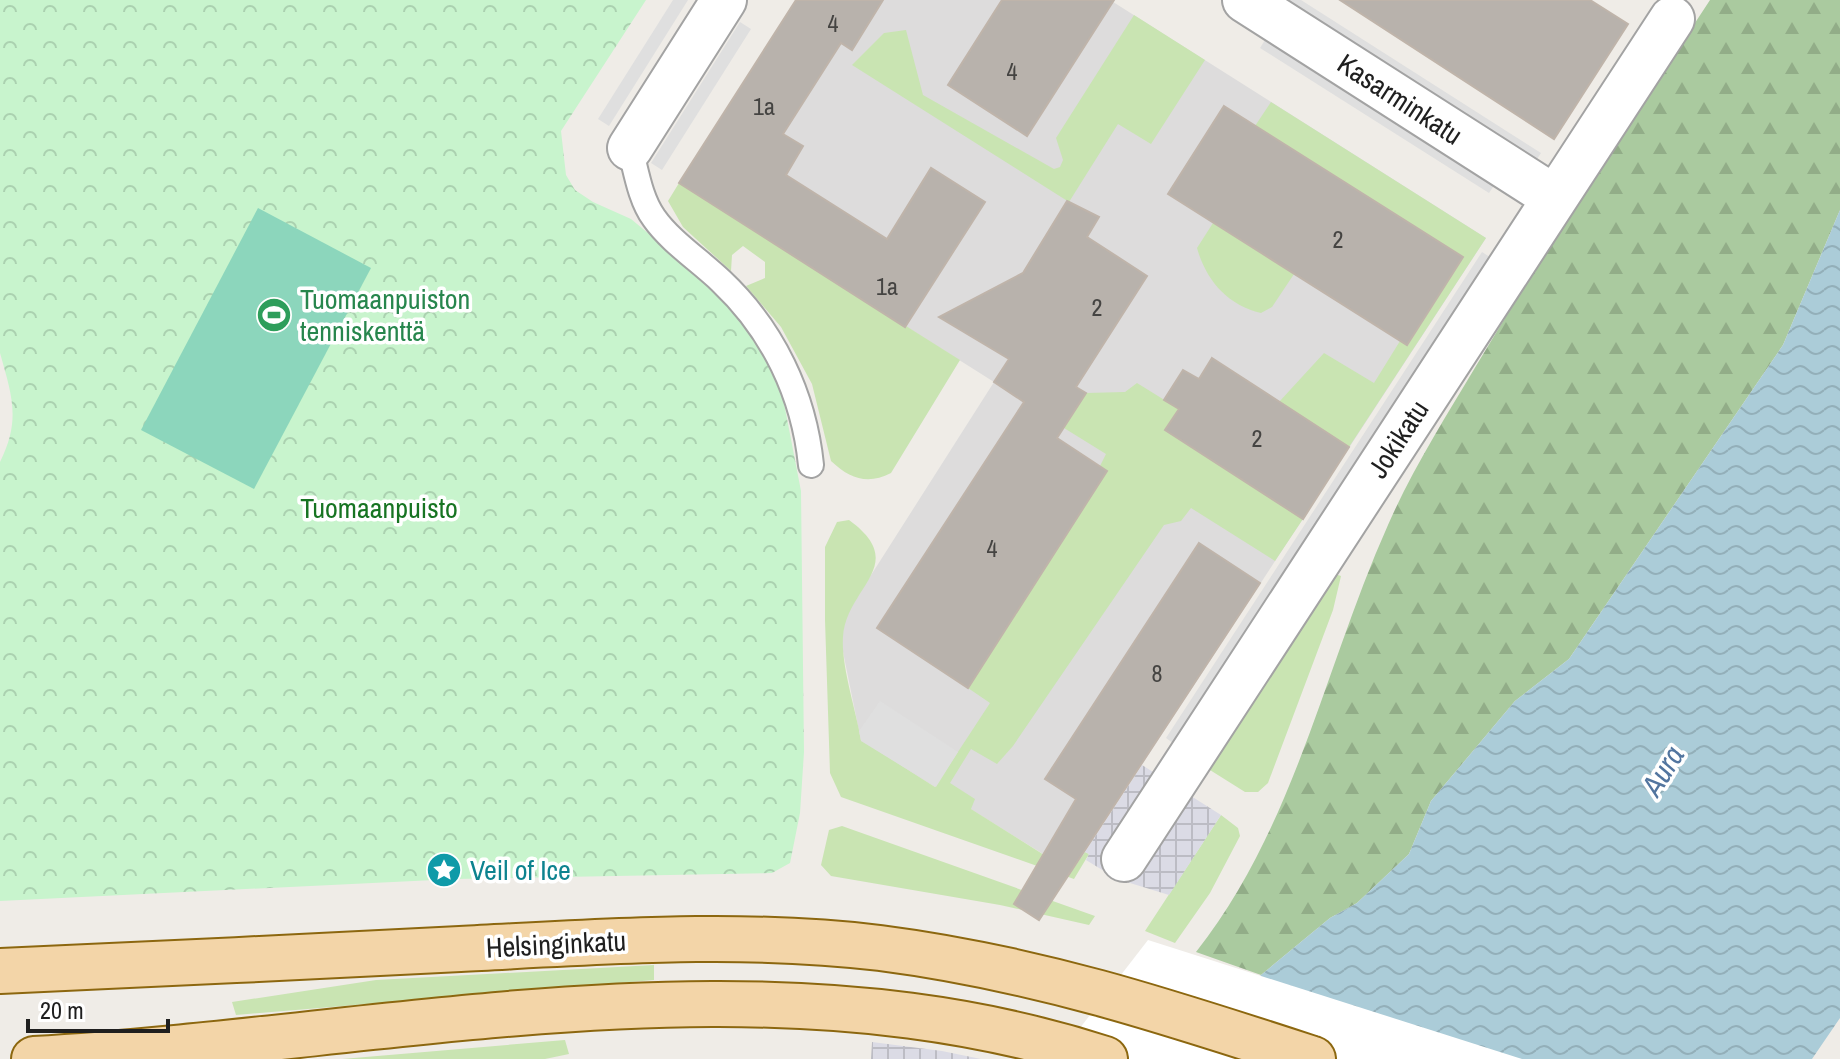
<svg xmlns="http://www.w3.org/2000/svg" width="1840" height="1059" font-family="'Archivo Narrow',sans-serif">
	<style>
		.residential { fill: #dddcdc }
		.grass { fill: #c9e4b2 }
		.forest { fill: url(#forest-firs) }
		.park { fill: url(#park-crowns) }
		.pitch { fill: #8cd6bc }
		.parking { fill: #dfdfdf }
		.plaza { fill: url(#plaza-grid) }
		.water { fill: url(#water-waves) }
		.pier { fill: #fff }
		.building { fill: #b8b2ac; stroke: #bfb4aa; stroke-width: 2 }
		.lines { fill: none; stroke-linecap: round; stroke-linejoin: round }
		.lane-casing { stroke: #a3a3a3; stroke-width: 28 }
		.street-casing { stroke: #a3a3a3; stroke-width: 48 }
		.primary-casing { stroke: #8c670f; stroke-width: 48 }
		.lane { stroke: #fff; stroke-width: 24 }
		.street { stroke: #fff; stroke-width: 44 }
		.primary { stroke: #f3d5a8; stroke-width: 44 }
		.labels { text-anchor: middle; stroke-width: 7; stroke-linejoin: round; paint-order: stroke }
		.number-label { font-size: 24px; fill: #454442 }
		.street-label { font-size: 28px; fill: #1f1f1f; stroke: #fff }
		.leisure-label { font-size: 28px; fill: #27864d; stroke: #fff; text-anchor: start }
		.park-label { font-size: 28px; fill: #177422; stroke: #fff }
		.culture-label { font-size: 28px; fill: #0d838f; stroke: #fff; text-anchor: start }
		.water-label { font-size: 30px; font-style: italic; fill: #52759f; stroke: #fff }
	</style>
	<defs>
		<pattern id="forest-firs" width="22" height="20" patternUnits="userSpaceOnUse" patternTransform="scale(2)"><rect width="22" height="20" fill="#aaca9f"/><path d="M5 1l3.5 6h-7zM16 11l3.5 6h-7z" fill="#92ad88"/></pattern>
		<pattern id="park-crowns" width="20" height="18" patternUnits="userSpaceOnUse" patternTransform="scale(2)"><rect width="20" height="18" fill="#c8f4cd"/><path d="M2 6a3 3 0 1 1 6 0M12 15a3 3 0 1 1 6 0" fill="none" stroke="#abd1b0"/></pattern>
		<pattern id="plaza-grid" width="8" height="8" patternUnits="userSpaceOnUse" patternTransform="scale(2)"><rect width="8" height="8" fill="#dbdbe5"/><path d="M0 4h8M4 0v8" fill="none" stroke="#bcbcc4"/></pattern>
		<pattern id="water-waves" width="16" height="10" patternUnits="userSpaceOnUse" patternTransform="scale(2)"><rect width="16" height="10" fill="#abccd8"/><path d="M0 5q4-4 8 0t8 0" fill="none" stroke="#93afb9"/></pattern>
	</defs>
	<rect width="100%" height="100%" fill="#efece7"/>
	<path class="residential" d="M796 0H1110L1486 238 1072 872 861 741 838 627 994 382 679 183Z"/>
	<path class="grass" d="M1134 15 1205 60 1151 144 1118 124 1069 202 852 65 884 33 906 30 923 95 1054 169 1060 167 1063 160 1056 138Z
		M1271 102 1486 238 1349 447 1279 402 1324 353 1374 383 1400 341 1408 345 1463 257 1255 126Z
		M679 183 960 360 891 473C868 485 850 479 831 461L812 384 781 327 746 286 765 278V262L743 246 732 255 731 271 683 227 668 201Z
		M1213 223 1294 274 1272 307 1261 313C1227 305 1206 280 1197 248Z
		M1137 383 1179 409 1166 431 1303 519 1275 561 1191 508 1181 521 1164 525 1013 746 997 764 971 749 950 783 975 799 971 809 1071 872 1085 852 1089 854 1074 879 841 797 830 773 825 620V547L837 522 849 520C911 565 846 587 843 637 841 666 856 710 861 740L935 787 990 703 968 688 1107 471 1100 466 1106 454 1064 428 1086 393 1125 392Z
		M1335 574 1341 576 1333 610 1268 783 1258 792H1245L1202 765Z
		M1221 815 1238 828 1240 836 1210 893 1175 943 1145 931Z
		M842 826 1095 916 1089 925 1000 905 831 876 821 865 829 830Z
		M654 965V980L236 1015 232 1002 376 980Z
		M565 1040 569 1054 545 1059H342Z"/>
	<path class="forest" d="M1710 0H1840V210L1783 345 1569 659 1515 701 1431 801 1409 854 1357 903 1330 918 1261 975 1196 952C1295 827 1324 668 1388 525 1412 470 1445 418 1476 366 1550 242 1631 121 1710 0Z"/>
	<path class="park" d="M0 0H646L561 131 566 175 575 190 593 202 631 219 666 248 733 311 761 350 783 398 801 491 804 752 800 813 790 863 772 873 455 879 0 901V462C21 420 12 396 0 353Z"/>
	<path class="pitch" d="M258 208 371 268 254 489 141 430Z"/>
	<path class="parking" d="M673 0H688L609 126 598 119Z
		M1274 0H1301L1541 153 1533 165Z
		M740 22 751 29 662 170 651 163Z
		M1268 35 1497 181 1489 193 1260 48Z
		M1482 252 1493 259 1177 746 1166 738Z
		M880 701 958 752 936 787 861 741 859 731Z"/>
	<path class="plaza" d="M1142 765 1221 815 1169 895 1117 879 1086 860 1089 854 1085 852Z
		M872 1042 942 1051 981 1059H871Z"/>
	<path class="water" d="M1840 210V1018L1812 1059H1197L1261 975 1330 918 1357 903 1409 854 1431 801 1515 701 1569 659 1783 345Z"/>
	<path class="pier" d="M1148 940 1522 1059H1056Z"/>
	<path class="building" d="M796 0H883L852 50 841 43 783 134 803 146 786 175 887 239 931 168 985 202 905 327 679 183Z
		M1002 0H1114L1027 136 948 85Z
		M1340 0H1590L1628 24 1554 139Z
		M1224 106 1463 257 1407 345 1168 194Z
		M1067 201 1099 217 1087 237 1147 276 1076 387 1086 393 1057 438 1107 471 968 688 877 628 1024 402 994 382 1009 359 939 317 1023 273Z
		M1212 358 1349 447 1303 519 1165 430 1179 409 1164 400 1183 370 1199 379Z
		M1199 543 1260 583 1039 920 1014 904 1076 799 1045 779Z"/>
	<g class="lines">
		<g class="lane-casing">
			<path id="lane" d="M630 148C636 170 640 199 654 218 670 241 700 261 721 281 773 330 804 395 811 465"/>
		</g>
		<g class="street-casing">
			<path id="street" d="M1245 0 1555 198
				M630 148 724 0
				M1124 859 1672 19"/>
		</g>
		<g class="primary-casing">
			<path id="primary" d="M0 971C153 964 307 957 460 949 600 942 741 931 880 948 1035 968 1166 1011 1313 1059
				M34 1059C389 1039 757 946 1105 1059"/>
		</g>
		<use href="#lane" class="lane"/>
		<use href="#street" class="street"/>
		<use href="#primary" class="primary"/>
	</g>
	<defs>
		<g id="stadium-disc" transform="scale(1.8)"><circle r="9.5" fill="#2e9e5b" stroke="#fff"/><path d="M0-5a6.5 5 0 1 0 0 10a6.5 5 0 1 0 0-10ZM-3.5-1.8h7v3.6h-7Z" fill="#fff"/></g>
		<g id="sight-disc" transform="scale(1.8)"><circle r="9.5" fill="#0f9aa8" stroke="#fff"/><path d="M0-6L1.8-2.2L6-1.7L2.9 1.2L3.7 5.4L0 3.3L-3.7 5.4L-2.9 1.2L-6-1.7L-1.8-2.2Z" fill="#fff"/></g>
	</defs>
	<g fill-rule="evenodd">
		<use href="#stadium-disc" x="274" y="315"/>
		<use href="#sight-disc" x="444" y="870"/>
	</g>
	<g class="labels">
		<g class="number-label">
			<text x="833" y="32">4</text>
			<text x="1012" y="80">4</text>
			<text x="764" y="115">1a</text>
			<text x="1338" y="248">2</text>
			<text x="887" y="295">1a</text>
			<text x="1097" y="316">2</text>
			<text x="1257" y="447">2</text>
			<text x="992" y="557">4</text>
			<text x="1157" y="682">8</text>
		</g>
		<g class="street-label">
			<text transform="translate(1400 99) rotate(33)" y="10">Kasarminkatu</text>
			<text transform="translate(1398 439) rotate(-57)" y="10">Jokikatu</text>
			<text transform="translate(556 944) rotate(-3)" y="10">Helsinginkatu</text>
		</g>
		<g class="leisure-label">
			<text x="300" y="309">Tuomaanpuiston<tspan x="300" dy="32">tenniskenttä</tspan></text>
		</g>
		<g class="park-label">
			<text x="379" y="518">Tuomaanpuisto</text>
		</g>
		<g class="culture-label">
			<text x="470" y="880">Veil of Ice</text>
		</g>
		<g class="water-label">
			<text transform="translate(1663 771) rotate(-58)" y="10">Aura</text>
		</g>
	</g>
	<path d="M28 1019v12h140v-12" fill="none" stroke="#1f1f1f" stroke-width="4"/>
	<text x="40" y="1019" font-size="24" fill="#1f1f1f" stroke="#ffffff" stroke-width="6" paint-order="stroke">20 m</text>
</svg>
